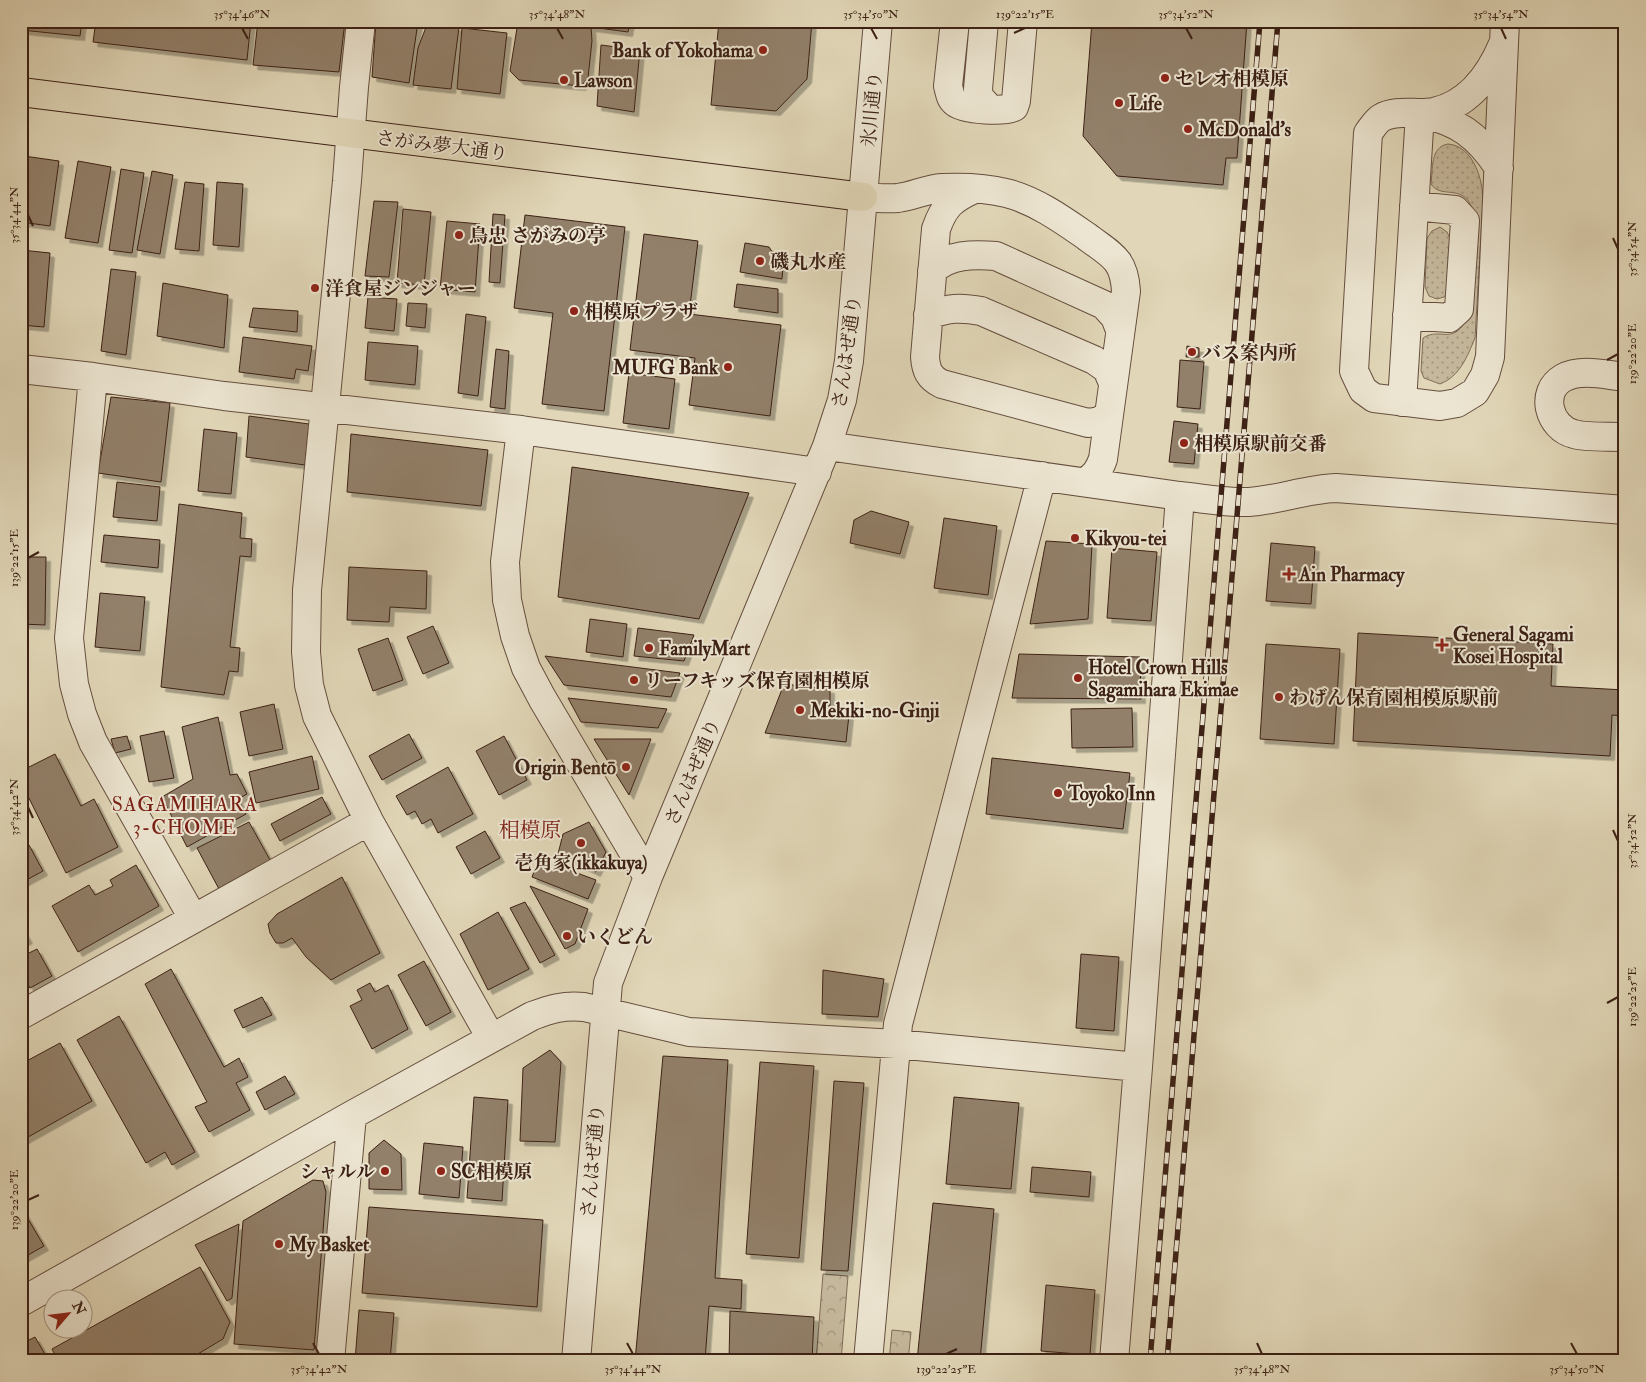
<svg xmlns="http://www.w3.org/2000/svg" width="1646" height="1382" font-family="'IM FELL Double Pica','Noto Serif JP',serif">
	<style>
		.grass { fill: url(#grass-dots); stroke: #806c58 }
		.forest { fill: url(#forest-crowns); stroke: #806c58 }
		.building { fill: #92806a; stroke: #3c2115; filter: url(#shadow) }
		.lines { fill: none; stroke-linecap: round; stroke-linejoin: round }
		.minor-casing { stroke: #654e3e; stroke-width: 30 }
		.major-casing { stroke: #3c2115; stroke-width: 30 }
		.minor { stroke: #ece5d1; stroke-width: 28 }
		.major { stroke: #e1d7b8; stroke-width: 28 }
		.rail-casing { stroke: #3c2115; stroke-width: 5.5 }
		.rail { stroke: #ece5d1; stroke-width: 4; stroke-dasharray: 11; stroke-linecap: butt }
		.ticks { fill: none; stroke: #3c2115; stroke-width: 2 }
		.poi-dot { fill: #8f2418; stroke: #ece5d1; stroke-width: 2 }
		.labels { text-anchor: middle; stroke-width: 4; stroke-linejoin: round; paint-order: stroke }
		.poi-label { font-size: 19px; font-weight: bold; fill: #3c2115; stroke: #ece5d1; text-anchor: start }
		.street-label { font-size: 19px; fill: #3c2115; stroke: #ece5d1 }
		.neighbourhood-label { font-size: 20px; letter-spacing: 1px; fill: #7a1f14; stroke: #ece5d1 }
		.quarter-label { font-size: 21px; fill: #7a1f14; stroke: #ece5d1 }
		.neatline { fill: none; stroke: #3c2115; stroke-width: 2 }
		.ticks-label { font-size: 12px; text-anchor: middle; fill: #3c2115 }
	</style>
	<defs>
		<pattern id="grass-dots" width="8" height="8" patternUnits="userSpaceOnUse" patternTransform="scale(1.25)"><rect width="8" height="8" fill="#c5b89c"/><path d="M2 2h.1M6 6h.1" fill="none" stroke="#a1957e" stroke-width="1.8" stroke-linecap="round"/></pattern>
		<pattern id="forest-crowns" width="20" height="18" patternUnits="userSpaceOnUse" patternTransform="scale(1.25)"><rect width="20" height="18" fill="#c5b89c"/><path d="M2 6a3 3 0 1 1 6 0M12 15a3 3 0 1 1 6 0" fill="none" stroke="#a1957e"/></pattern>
		<filter id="shadow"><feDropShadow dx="4.5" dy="4.5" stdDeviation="0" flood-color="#0004"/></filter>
	</defs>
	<rect width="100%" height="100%" fill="#e1d7b8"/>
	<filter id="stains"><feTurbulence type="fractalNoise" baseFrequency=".004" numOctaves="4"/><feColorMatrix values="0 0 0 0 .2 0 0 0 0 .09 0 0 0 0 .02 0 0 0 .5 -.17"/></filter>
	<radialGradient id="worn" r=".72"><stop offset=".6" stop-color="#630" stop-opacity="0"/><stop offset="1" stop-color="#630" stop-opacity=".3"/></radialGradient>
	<path class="grass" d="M1448 144C1473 146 1483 179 1483 201L1475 338C1467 357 1460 376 1440 384L1424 378 1421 371 1423 338C1441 326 1453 348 1469 315L1474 215C1466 180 1442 201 1431 184 1433 169 1430 147 1448 144Z
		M1440 227 1447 232 1451 240 1447 293 1444 297 1437 299 1429 296 1425 287 1427 238 1432 231Z"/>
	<path class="forest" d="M823 1274 848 1276 841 1361H816Z
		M892 1330 911 1332 908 1361H889Z"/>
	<path class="building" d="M21 21H82L80 36 21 30Z
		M96 21H251L247 60 93 42Z
		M258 21H345L339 72 253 65Z
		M376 21 418 22 409 83 372 77Z
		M513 21H630L628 32 591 27 592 41 588 78 581 86 519 80 510 71 518 22Z
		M719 21H812L807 79 776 111 711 105Z
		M1092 21H1247L1237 158H1226L1223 185 1117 176 1083 136Z
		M428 22 459 27 451 89 413 85 418 48Z
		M462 28 507 33 500 94 457 89Z
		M601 45 640 50 634 112 597 106Z
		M24 156 59 161 50 226 21 222V178Z
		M78 161 111 167 98 243 65 238Z
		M121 169 144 173 132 253 109 250Z
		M152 171 173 175 160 254 137 250Z
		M185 182 204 184 199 251 175 249Z
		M217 182 243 184 239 247 213 245Z
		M374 201 398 202 389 277 365 276Z
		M403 209 431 212 424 285 397 283Z
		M493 214 505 215 500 283 489 282Z
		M525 215 625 227 604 411 542 404 553 313 514 308Z
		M447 221 480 224 475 292 440 289Z
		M644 234 698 241 689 314 781 325 770 416 689 405 695 358 630 350Z
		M745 243 769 247 783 268 782 279 740 272Z
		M21 250 50 253 44 327 21 325Z
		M111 269 136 272 126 355 101 351Z
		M163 283 228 295 224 348 157 336Z
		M737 284 778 289V313L734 307Z
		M368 297 397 299 394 331 365 328Z
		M408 303 427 304 425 328 406 326Z
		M253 308 298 311 297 332 249 327Z
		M466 314 486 317 478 396 458 393Z
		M243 337 312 346 308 371 296 369 294 379 239 372Z
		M368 342 418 346 415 385 365 380Z
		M1187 346 1199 348V357H1186Z
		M496 349 509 351 505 409 490 407Z
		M1180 360 1204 362 1200 409 1177 407Z
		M629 373 675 379 669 429 623 423Z
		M111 397 170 403 161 482 98 473Z
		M249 416 309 424 305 465 246 457Z
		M1174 421 1198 424 1194 464 1169 462Z
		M204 429 237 433 231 494 198 491Z
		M351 434 488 450 481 506 347 492Z
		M572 467 749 493 699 619 558 597Z
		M117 482 160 487 157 521 113 517Z
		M179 504 242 513 240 538 252 539 251 557 240 556 230 647 240 648 238 672 229 671 224 695 161 687Z
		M871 511 909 522 900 554 850 543 854 520Z
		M944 518 997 526 988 595 934 588Z
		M104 535 160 540 158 568 101 562Z
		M1046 541 1092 544 1088 619 1030 624Z
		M1271 543 1315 547 1311 604 1266 601Z
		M1112 548 1157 552 1151 621 1107 618Z
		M21 557H46L45 625 21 624Z
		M349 567 427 571 426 609 390 607 389 622 347 620Z
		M100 593 145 597 140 651 95 647Z
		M590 619 627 624 623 657 586 652Z
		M433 626 449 663 423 674 407 637Z
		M638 628 694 635 684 661 634 656Z
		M1358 633 1553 644 1551 686 1625 690V716L1612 715 1610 756 1353 741Z
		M388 638 403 680 373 691 358 649Z
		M1266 644 1340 649 1334 744 1260 739Z
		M1019 654 1140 657 1141 699 1012 698Z
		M545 656 680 673 671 697 564 685Z
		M784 684 830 689V708L849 715 846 742 765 733Z
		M568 698 667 709 658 728 581 722Z
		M274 704 283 749 249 756 240 712Z
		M1132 708 1133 747 1072 748 1071 709Z
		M218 717 230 775 237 774 247 794 238 799 246 814 187 847 162 797 193 779 182 727Z
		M164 731 174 778 149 782 140 736Z
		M409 734 422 758 382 780 369 756Z
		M127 736 131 749 115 753 111 739Z
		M504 736 527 780 499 795 476 751Z
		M594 739H651L629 795Z
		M55 754 81 806 94 799 118 847 66 873 21 782V771Z
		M312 756 319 789 256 803 249 772Z
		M992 758 1130 773 1123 829 986 814Z
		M448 767 473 814 438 833 431 819 422 824 415 811 407 815 396 796Z
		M322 797 331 814 280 841 271 824Z
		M249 822 270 860 219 889 197 848Z
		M589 822 606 852 596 872 558 854 563 834Z
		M485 831 500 858 471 874 456 847Z
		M21 840 23 843 29 845 43 871 21 883Z
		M539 859 596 880 588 899 532 877Z
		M136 865 159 906 78 952 52 906 89 885 95 895 113 886 110 880Z
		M342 877 380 953 331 980 306 957 292 938 283 943H276L270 933 268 924 277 914Z
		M530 886 588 909 575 944 565 949Z
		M525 902 555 955 540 963 510 908Z
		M498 912 529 969 488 990 460 934Z
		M21 927 28 939 21 943Z
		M37 949 52 976 30 988 21 972V957Z
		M1081 954 1119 957 1114 1031 1076 1028Z
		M424 961 451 1012 426 1026 398 975Z
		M171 969 224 1067 239 1058 248 1077 236 1083 250 1110 209 1132 195 1107 207 1102 145 984Z
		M823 970 884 979 878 1017 822 1014Z
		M370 983 375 992 388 985 408 1029 372 1049 350 1006 362 1000 357 990Z
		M262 997 272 1015 243 1028 234 1010Z
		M119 1016 195 1152 172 1165 165 1152 146 1163 77 1040Z
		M60 1043 92 1101 21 1141V1064Z
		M550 1050 561 1062 555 1142 520 1141 523 1068Z
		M663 1056 728 1060 715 1278 742 1280 741 1309 709 1306 705 1361H635Z
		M760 1062 814 1066 799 1258 746 1254Z
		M285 1076 295 1094 265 1110 256 1092Z
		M834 1081 864 1083 848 1271 821 1270Z
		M474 1097 508 1100 502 1201 467 1198Z
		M954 1097 1019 1103 1011 1189 946 1184Z
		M384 1140 401 1154 402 1190 369 1189V1153Z
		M424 1143 463 1147 459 1198 419 1194Z
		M1032 1167 1091 1172 1089 1197 1030 1192Z
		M313 1180 323 1181 326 1192 314 1350 234 1344 243 1221Z
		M933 1203 994 1209 980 1361H917Z
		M21 1207 44 1246 21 1259Z
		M369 1207 543 1220 537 1307 362 1293Z
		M239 1224 232 1298 227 1301 195 1245Z
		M200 1267 230 1322 223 1339 186 1361H58L52 1349Z
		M1046 1285 1095 1290 1090 1355 1041 1351Z
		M359 1310 394 1313 390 1361H355Z
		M730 1311 814 1317 812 1361H729Z
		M35 1337 49 1361H21V1344Z"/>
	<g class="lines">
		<g class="minor-casing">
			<path id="minor" d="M361 21 354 87 347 181 307 590 306 652 309 685 317 716 369 821 491 1038
				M955 21 948 86C950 93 950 99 956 103 965 110 1005 112 1014 107L1016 101 1023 21
				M984 21 978 89 979 97 990 109
				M1503 44C1490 75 1470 104 1434 112 1417 115 1396 109 1381 118 1376 121 1372 128 1368 133L1354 371 1363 390 1374 398 1440 406 1457 403 1475 392 1485 375 1490 357 1505 21
				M974 189C952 199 944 206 936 229L925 357C926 370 929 378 942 384L1088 423 1100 421 1109 414
				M863 197C875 198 887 199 898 198 913 196 927 189 942 188 963 187 986 188 1006 193 1035 200 1063 220 1086 236 1111 255 1124 258 1126 291L1103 459C1099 470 1095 476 1085 482
				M932 271C948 254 974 254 996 256L1104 305 1115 317 1120 330
				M928 315C949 308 960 307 981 311L1094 360 1107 369 1113 383
				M1407 315 1449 318 1459 309 1465 221 1455 210 1414 206
				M21 369 93 377 224 396 521 430 817 472
				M93 377 69 638 74 684 82 714 93 742 193 918
				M1625 377C1606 375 1581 368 1563 378 1539 392 1549 428 1574 434 1587 438 1611 436 1625 437
				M1402 402 1420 113C1458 122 1477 134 1499 168
				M521 430 505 562 507 600 515 636 526 668 542 698 648 877
				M827 446 1180 496C1202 498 1226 503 1249 502 1279 500 1306 489 1336 488L1625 510
				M21 1015 369 821
				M21 1302 352 1115 532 1016C551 1009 563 1005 584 1007L689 1032 896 1044 1138 1067
				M330 1361 352 1115
				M576 1361 608 983 648 877 827 446 842 400 849 361 878 21
				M868 1361 898 1024 1042 476
				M1114 1361 1138 1067 1180 496"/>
		</g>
		<g class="major-casing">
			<path id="major" d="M21 92 863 197"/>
		</g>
		<use href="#minor" class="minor"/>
		<use href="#major" class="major"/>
		<g class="rail-casing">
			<path id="rail" d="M1150 1361 1260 21
				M1167 1361 1278 21"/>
		</g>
		<use href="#rail" class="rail"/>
	</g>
	<path class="ticks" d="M242 28 248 39M557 28 563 39M871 28 877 39M1186 28 1192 39M1501 28 1506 39M1014 33 1025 28M28 215 33 226M1613 238 1618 249M1607 360 1618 354M28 558 39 552M28 807 33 818M1613 830 1618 841M1607 1003 1618 997M28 1200 39 1195M313 1343 319 1354M627 1343 633 1354M1257 1343 1262 1354M1571 1343 1577 1354M946 1354 957 1349"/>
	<g class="poi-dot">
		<circle cx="763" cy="50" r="5"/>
		<circle cx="1165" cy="78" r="5"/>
		<circle cx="564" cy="80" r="5"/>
		<circle cx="1119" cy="103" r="5"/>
		<circle cx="1188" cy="129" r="5"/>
		<circle cx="459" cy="235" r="5"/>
		<circle cx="760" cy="261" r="5"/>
		<circle cx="315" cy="288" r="5"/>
		<circle cx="574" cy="311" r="5"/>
		<circle cx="1192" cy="352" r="5"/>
		<circle cx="728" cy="367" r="5"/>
		<circle cx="1184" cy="443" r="5"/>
		<circle cx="1075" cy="538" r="5"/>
		<path d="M1286.5 566.5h5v5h5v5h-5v5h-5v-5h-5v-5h5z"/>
		<path d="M1439.5 637.5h5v5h5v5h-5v5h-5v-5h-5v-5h5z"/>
		<circle cx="649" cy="648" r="5"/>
		<circle cx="1078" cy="678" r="5"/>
		<circle cx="634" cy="680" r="5"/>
		<circle cx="1279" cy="697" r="5"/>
		<circle cx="800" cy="710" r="5"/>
		<circle cx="626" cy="767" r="5"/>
		<circle cx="1058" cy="793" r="5"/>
		<circle cx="581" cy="843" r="5"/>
		<circle cx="567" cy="936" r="5"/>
		<circle cx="385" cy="1171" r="5"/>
		<circle cx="441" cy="1171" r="5"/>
		<circle cx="279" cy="1244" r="5"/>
	</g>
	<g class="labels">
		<g class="poi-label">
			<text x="753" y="57" text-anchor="end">Bank of Yokohama</text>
			<text x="1175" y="85">セレオ相模原</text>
			<text x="574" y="87">Lawson</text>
			<text x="1129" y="110">Life</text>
			<text x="1198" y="136">McDonald's</text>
			<text x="469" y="242">鳥忠 さがみの亭</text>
			<text x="770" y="268">磯丸水産</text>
			<text x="325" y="295">洋食屋ジンジャー</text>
			<text x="584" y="318">相模原プラザ</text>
			<text x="1202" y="359">バス案内所</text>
			<text x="718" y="374" text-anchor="end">MUFG Bank</text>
			<text x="1194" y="450">相模原駅前交番</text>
			<text x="1085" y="545">Kikyou-tei</text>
			<text x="1299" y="581">Ain Pharmacy</text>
			<text x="1453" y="641">General Sagami<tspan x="1453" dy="22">Kosei Hospital</tspan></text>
			<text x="659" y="655">FamilyMart</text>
			<text x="1088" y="674">Hotel Crown Hills<tspan x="1088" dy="22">Sagamihara Ekimae</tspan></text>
			<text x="644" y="687">リーフキッズ保育園相模原</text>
			<text x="1289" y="704">わげん保育園相模原駅前</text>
			<text x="810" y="717">Mekiki-no-Ginji</text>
			<text x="616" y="774" text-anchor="end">Origin Bentō</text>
			<text x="1068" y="800">Toyoko Inn</text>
			<text x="581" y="869" text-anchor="middle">壱角家(ikkakuya)</text>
			<text x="577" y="943">いくどん</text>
			<text x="375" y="1178" text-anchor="end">シャルル</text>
			<text x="451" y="1178">SC相模原</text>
			<text x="289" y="1251">My Basket</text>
		</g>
		<g class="street-label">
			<text transform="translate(871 109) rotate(-85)" y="7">氷川通り</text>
			<text transform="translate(442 145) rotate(7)" y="7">さがみ夢大通り</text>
			<text transform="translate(846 352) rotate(-82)" y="7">さんはぜ通り</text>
			<text transform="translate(692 772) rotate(-67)" y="7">さんはぜ通り</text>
			<text transform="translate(592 1161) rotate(-85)" y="7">さんはぜ通り</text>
		</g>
		<g class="neighbourhood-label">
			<text x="185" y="811">SAGAMIHARA<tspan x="185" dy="23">3-CHOME</tspan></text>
		</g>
		<g class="quarter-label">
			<text x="530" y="837">相模原</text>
		</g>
	</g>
	<rect width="1646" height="1382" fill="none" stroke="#e1d7b8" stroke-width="55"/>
	<g transform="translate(68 1314) rotate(62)"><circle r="24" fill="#ece5d1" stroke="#a69786"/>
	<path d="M0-4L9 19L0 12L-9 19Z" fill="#8f2418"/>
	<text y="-8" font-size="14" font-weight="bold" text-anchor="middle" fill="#3c2115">N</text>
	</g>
	<rect x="28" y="28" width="1590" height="1326" class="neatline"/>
	<g class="ticks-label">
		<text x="242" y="18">35°34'46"N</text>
		<text x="557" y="18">35°34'48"N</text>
		<text x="871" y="18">35°34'50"N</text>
		<text x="1025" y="18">139°22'15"E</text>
		<text x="1186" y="18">35°34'52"N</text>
		<text x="1501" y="18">35°34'54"N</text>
		<text transform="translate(14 215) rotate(-90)" y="4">35°34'44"N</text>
		<text transform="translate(1632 249) rotate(-90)" y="4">35°34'54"N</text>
		<text transform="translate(1632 354) rotate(-90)" y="4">139°22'20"E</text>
		<text transform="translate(14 558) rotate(-90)" y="4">139°22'15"E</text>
		<text transform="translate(14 807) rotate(-90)" y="4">35°34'42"N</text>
		<text transform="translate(1632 841) rotate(-90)" y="4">35°34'52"N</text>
		<text transform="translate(1632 997) rotate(-90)" y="4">139°22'25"E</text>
		<text transform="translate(14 1200) rotate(-90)" y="4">139°22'20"E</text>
		<text x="319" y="1373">35°34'42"N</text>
		<text x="633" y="1373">35°34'44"N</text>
		<text x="946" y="1373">139°22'25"E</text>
		<text x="1262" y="1373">35°34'48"N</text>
		<text x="1577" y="1373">35°34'50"N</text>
	</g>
	<rect width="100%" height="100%" filter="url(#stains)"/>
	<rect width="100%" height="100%" fill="url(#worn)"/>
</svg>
